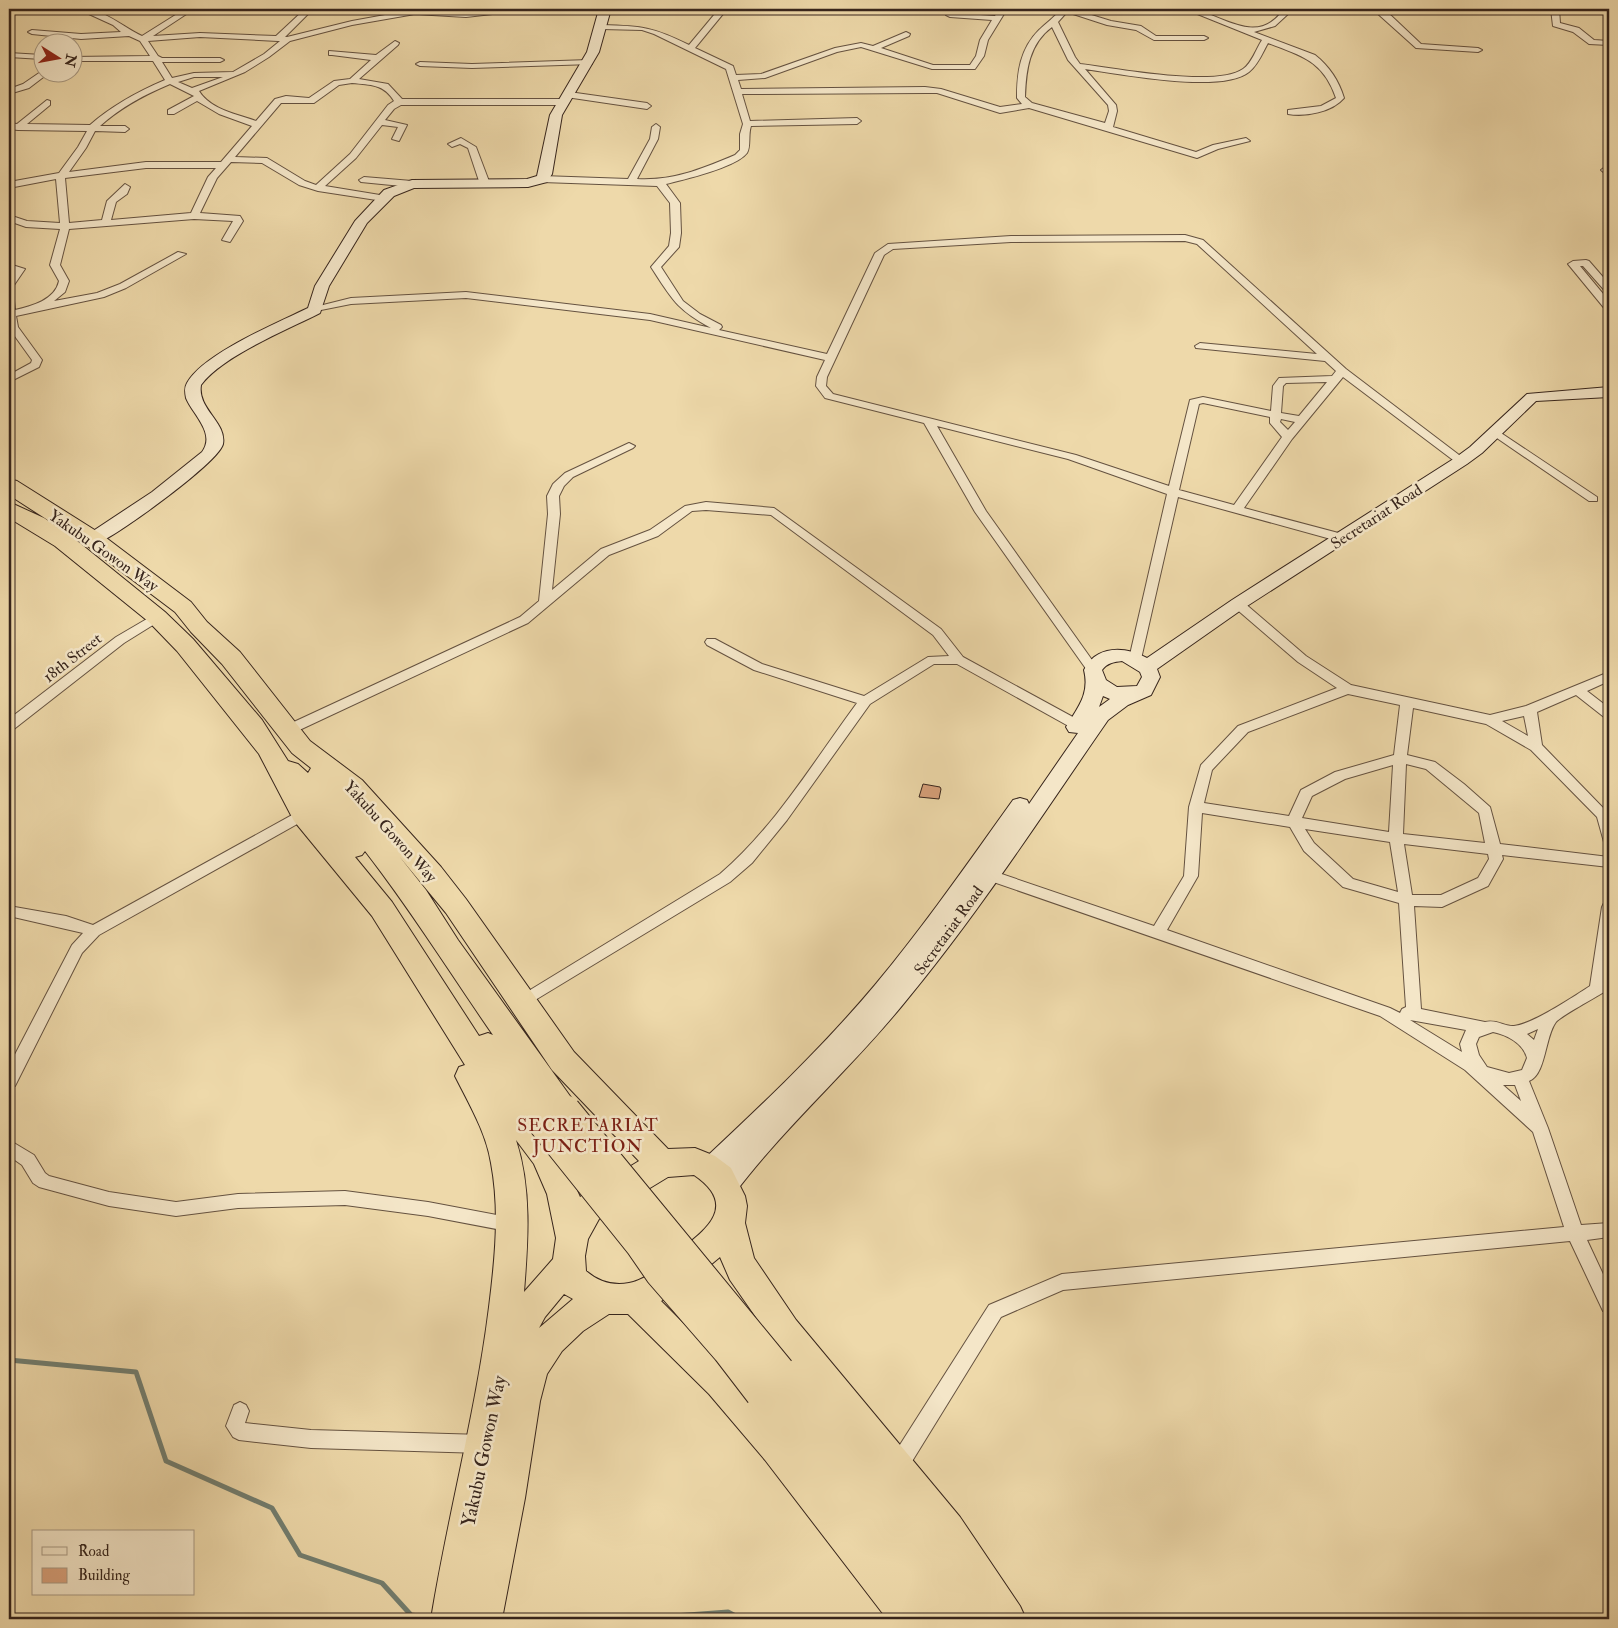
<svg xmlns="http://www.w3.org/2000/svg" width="1618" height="1628" font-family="'IM FELL Double Pica',serif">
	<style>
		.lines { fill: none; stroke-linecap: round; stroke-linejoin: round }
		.stream { stroke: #727e70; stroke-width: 5 }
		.building { fill: #d8a17b; stroke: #37251c }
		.street-casing { stroke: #655240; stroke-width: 2 }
		.secondary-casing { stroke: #37251c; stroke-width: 2 }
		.highway-casing { stroke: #37251c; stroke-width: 2 }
		.street { fill: #f4e6c8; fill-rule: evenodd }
		.secondary { fill: #f4e6c8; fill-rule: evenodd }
		.highway { fill: #eed9aa; fill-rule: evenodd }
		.highway-bridge-casing { stroke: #37251c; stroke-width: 36; stroke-linecap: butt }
		.highway-bridge { stroke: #eed9aa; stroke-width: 34 }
		.labels { text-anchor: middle; stroke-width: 5; stroke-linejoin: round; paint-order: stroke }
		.street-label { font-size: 16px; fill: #37251c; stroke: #f4e6c8 }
		.neighbourhood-label { font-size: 18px; letter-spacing: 1px; fill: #7a1f14; stroke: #f4e6c8 }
		.near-street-label { font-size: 19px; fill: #37251c; stroke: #f4e6c8 }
	</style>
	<rect width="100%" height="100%" fill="#eed9aa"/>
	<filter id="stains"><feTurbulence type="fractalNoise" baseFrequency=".004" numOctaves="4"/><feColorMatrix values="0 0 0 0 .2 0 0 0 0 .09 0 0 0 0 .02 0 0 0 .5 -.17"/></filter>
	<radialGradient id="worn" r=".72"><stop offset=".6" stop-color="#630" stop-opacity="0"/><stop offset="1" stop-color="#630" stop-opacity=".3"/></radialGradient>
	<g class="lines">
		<path class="stream" d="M9 1360 136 1372 166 1461 272 1508 300 1555 382 1583 411 1615 435 1618
			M634 1619 728 1612 741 1619"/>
	</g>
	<path class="building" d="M923 784 940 787 941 789 939 799 919 797Z"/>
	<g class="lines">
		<g class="street-casing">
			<path id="street" d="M15 9H24L9 17V12Z
				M78 9C102 7 122 27 142 36L185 9H194L153 36 200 33 276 36 305 9H313L285 37H287L352 21 396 13 376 11 372 9 466 12 523 9 519 11 466 17 415 14 352 25 290 41 269 57 245 72 199 91C211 110 237 114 256 121L275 99 286 96 309 98 334 81 350 79 371 60 332 55H329V51L376 55 395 41 399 43 398 45 359 79 388 84 402 99H565L569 102 565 105H401L394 109 385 120 407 125 399 141 392 139 398 127 382 125 356 158 325 186 386 196 388 198 383 201 318 191 299 185 262 163 231 162 217 178 200 213 240 216 243 221 230 242 222 240 233 221 194 219 69 229 60 265 69 281 65 292 54 301 97 293 120 284 178 252 186 254 126 288 104 297 16 316 18 327 42 360 39 367 9 382V375L31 363 32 360 9 328V298L14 301 15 310C32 306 55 300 59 281L50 265 60 229 26 227 9 221V215L27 221 60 223 56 179 9 188V182L59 173 78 147 87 131 18 130 9 129V123L17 124 47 100 50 101V105L27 124 90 125C113 105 137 92 165 80L153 61H72V57L150 56 140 41 129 36 81 39 32 34 28 32 32 30 81 34 121 32 113 25ZM200 37 278 41H280L264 54 233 72 194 73 172 78 162 62H220L224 60 220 58H162L158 56 148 41ZM194 77H223L192 88 178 82ZM352 83C371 85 384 84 394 101L388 105 350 154 316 185 305 181 267 158 235 157 281 103H314L339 85ZM170 84 194 96 168 110V114H174L197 101 219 114 252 126 221 162H146L69 172 86 148 95 131 125 132 129 129 125 126H100C121 107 144 95 170 84ZM146 168H216L208 177 191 213 111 220 116 202 127 194 130 187 125 184 107 201 102 220 69 223 65 178Z
				M719 9H727L695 48 733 66 736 75 761 74 835 48 861 43 873 46 906 32 910 34 909 36 881 48 933 65H970L976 56 980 40 992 20 950 17 946 15 950 13 995 16 999 9H1007L988 40 984 56 975 69H932L861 47 837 52 765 78 738 80 741 89 925 87 941 89 1000 107 1022 104 1017 98C1017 72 1020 49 1039 30 1046 23 1055 17 1061 9H1072L1111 21 1141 26 1156 36H1204L1208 38 1204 40H1154L1136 30 1107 25 1067 12 1058 22 1075 57 1080 64C1115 68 1216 88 1243 69 1252 63 1256 49 1262 40L1185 9C1217 9 1252 47 1280 14L1279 9H1287L1288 14 1275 26 1254 32 1315 55C1329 66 1339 81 1344 98 1332 112 1306 117 1288 114V110L1321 106 1336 98C1323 60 1301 56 1268 43 1263 52 1258 65 1249 72 1222 94 1120 74 1085 69L1116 105 1117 111 1113 127 1196 152 1213 145 1246 138 1250 141 1218 149 1197 158 1029 108 1000 113 937 93H925L742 94 750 121 857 118 861 121 857 124 751 126C748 134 751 147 747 153 737 167 683 180 666 184L680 203 681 233 679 247 661 267 683 301 700 314 721 325 722 327 719 330 827 354 875 253 888 244 1011 236 1185 235 1203 240 1346 369 1467 461 1465 463H1457L1343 377 1292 439 1244 508 1346 535V541H1338L1178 497 1141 659 1135 663 1129 659 1167 494 1068 459 937 426 986 511 1097 667 1099 670 1093 674 1089 673 975 512 924 423 825 398 816 386 817 377 825 360 650 320 466 298 351 304 311 312V308L351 298 466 292 650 314 711 328C676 309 672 299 651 267L669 246 671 233 670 203 657 186 542 182 537 179 542 176 628 179 650 139 652 127 656 124 660 127 658 139 637 179C673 181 702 169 735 155L740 150V134L743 124 726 69 654 34 642 30 602 29 598 27 602 25C642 26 653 27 689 45ZM1052 27 1068 60 1108 105 1109 111 1105 123 1032 103 1025 97C1026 70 1029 44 1052 27ZM1185 241 1197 244 1317 354 1200 343 1195 346 1196 348 1325 361 1336 371 1332 376 1279 378 1273 386 1271 411 1203 397 1190 400 1169 486 1076 455 833 394 826 386 827 377 884 255 893 249 1011 242ZM1327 382 1299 416 1281 413 1283 386 1286 383ZM1203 403 1270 417V423L1282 437 1234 505 1179 490 1199 404ZM1281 419 1295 422 1288 430 1280 422Z
				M1376 9H1384L1421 44 1478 48 1482 50 1478 52 1416 48 1377 13Z
				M1551 9H1559L1560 23 1579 28 1594 40 1609 41V45L1589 44 1573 32 1553 26Z
				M9 53 42 55V59L9 57Z
				M589 60H592V64L472 68 420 66 416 64 420 62 472 64Z
				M42 71V72H50L29 88 9 94V89L23 84Z
				M569 92 647 103 651 106 647 109 566 97V93Z
				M461 138 476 147 490 184 488 186 480 184 468 148 460 144 452 147 448 144Z
				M1605 167 1609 169V177L1601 170Z
				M364 177 412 181 417 184 412 187 361 182 359 180Z
				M1586 260 1589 261 1609 284V293L1606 292 1583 266H1580L1609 301V310L1605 309 1568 264 1573 261Z
				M9 264 25 269 12 288 9 289V279L14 271 9 270Z
				M1495 429 1597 497V501H1589L1491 434 1490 432Z
				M629 443 635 446 633 448 573 477 564 486 559 496 560 514 552 590 601 549 650 530 685 506 706 502 774 508 941 629 963 657 1082 722 1084 725 1077 730 1072 728 957 664H934L870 704 787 820 752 863 730 882 522 1008 517 1006 514 1002 517 998 720 874C775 827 814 761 857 703L754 670 707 645 705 642 707 639H715L762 664 864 696 928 657 949 656 933 635 771 515 706 510 692 511 658 536 609 555 528 623 293 733H283L281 730 283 727 520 617 539 601 548 514 547 496 553 484 565 473Z
				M1238 600 1242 601 1306 656 1351 685 1490 715 1526 706 1609 672V681L1587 691 1609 708V718L1604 717 1576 695 1537 712 1542 745 1609 814V843L1604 842 1597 817 1531 750 1486 724 1413 708 1407 755 1435 762 1464 784 1490 807 1500 844 1609 857V867L1502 855 1503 859 1488 886 1442 907 1414 906 1421 1009 1485 1022C1497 1019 1505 1027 1514 1026 1533 1024 1573 997 1590 986L1602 907 1604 903 1609 902V956L1606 977 1609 976V989C1600 995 1561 1016 1556 1022 1545 1036 1546 1075 1529 1081L1548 1128 1581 1225 1609 1223V1237L1587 1240 1609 1287V1313L1603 1311 1570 1241 1063 1290 1001 1317 903 1476 896 1478 889 1476 887 1469 889 1462 989 1305 1062 1274 1564 1227 1533 1132 1465 1070 1380 1016 976 876 974 872 976 868 981 867 1154 926 1184 876 1189 807 1201 765 1238 726 1337 688 1298 662 1234 607 1232 604 1234 601ZM1348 694 1400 705 1394 755 1335 772 1301 790 1289 816 1204 803 1212 770 1248 732ZM1524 716 1528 736 1502 721ZM1406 764 1426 769 1479 813 1485 843 1403 834ZM1393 765 1389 832 1302 818 1312 796 1345 779ZM1202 813 1290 827 1304 851 1343 887 1399 903 1406 1007 1402 1009 1400 1013 1390 1008 1167 930 1198 876ZM1305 829 1390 842 1398 892 1353 879 1314 843ZM1404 844 1488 854 1489 859 1478 878 1441 895H1412ZM1410 1020 1466 1030 1460 1044 1462 1052ZM1538 1029 1534 1040 1527 1034ZM1493 1032C1507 1035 1523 1043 1527 1058L1522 1070 1509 1073 1487 1067 1479 1055 1476 1044 1479 1037ZM1503 1085H1515L1521 1101Z
				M157 613 161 614 163 617 161 620 124 643 14 729 9 730V719L116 637Z
				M303 809 310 814 308 818 99 935 82 953 15 1086 9 1087V1066L72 945 83 933 9 916V906L66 916 93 925Z
				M9 1140 34 1155 45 1173 49 1176 109 1192 176 1202 238 1194 345 1191 428 1202 512 1218 518 1220 520 1225 518 1230 512 1232 428 1216 345 1205 238 1208 176 1216 109 1206 39 1187 33 1183 22 1165 9 1156Z
				M240 1402 246 1405 249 1411 245 1423 311 1430 483 1435 490 1438 492 1444 490 1450 483 1453 311 1448 239 1440 233 1437 226 1426 234 1405Z"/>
		</g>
		<g class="secondary-casing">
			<path id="secondary" d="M599 9H611L599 52 562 115 552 174 547 182 528 187 414 188 394 196 367 223 329 286 320 313C287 330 222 356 201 385 197 409 227 422 223 444 219 462 118 535 98 543 94 545 91 544 87 543L84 539 87 535 152 492 202 452C216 433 193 415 186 398 185 393 184 388 187 383 203 354 277 323 308 308L315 286 355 221 384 190 412 180 527 179 537 176 550 115 587 52Z
				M1609 387V397L1536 401 1482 453 1467 464 1244 608 1157 669 1160 677 1151 695 1128 705 1108 720C1042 815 979 913 905 1002 851 1069 786 1125 734 1194L726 1198 718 1194 714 1187 727 1168C718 1176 713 1179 702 1175L698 1168 702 1161C762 1105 822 1048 875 985 924 926 968 863 1013 800L1020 798 1027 800 1029 804 1078 733 1069 732 1066 727C1078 707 1090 694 1084 670 1096 645 1125 646 1147 658L1232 600 1455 458 1470 447 1527 394ZM1122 661 1140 672 1142 677 1137 686 1117 687 1106 680 1102 670C1107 663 1114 662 1122 661ZM1103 696 1110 699 1099 707Z"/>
		</g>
		<g class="highway-casing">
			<path id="highway" d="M9 479 17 481 101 534 191 602 207 622 240 652 310 741 362 780 441 867 466 899 574 1052 668 1149 695 1148 715 1156 731 1168 745 1196 747 1206 745 1223 754 1258 796 1320 960 1517 1020 1606 1026 1619H887L765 1460 709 1394 628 1314H609L583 1331 562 1351 547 1374 540 1401 525 1498 502 1619H431C448 1514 476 1412 489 1307 495 1259 500 1210 491 1163 486 1132 469 1104 455 1076L459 1067 465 1065 372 916 294 821 259 754 177 651 149 622 55 546 9 518V502L44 518 71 536 165 612 193 639 262 720 288 761 298 764 308 773 311 768 292 753 222 664 191 632 175 612 85 544 9 495ZM365 851C411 910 450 973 493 1035L488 1033 479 1036 392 902 355 857 362 855ZM399 856 446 913 552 1070 639 1161 580 1197 557 1146 548 1134 556 1131 560 1123 564 1125 575 1121 579 1112 575 1103 458 940 426 890ZM516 1140 534 1164 547 1194 556 1238 553 1259 524 1292C528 1242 532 1189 516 1140ZM694 1175C741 1207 703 1232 675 1254 662 1265 646 1280 629 1283 613 1286 599 1282 586 1271L585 1256 588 1239 599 1219 668 1177ZM720 1257 730 1280 785 1359 778 1356 766 1361 761 1372 763 1376 750 1380 747 1387 661 1301 679 1291ZM564 1294 573 1299 539 1328 545 1317Z"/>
		</g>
		<use href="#street" class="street"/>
		<use href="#secondary" class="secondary"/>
		<use href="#highway" class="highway"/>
		<g class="highway-bridge-casing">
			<path id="highway-bridge" d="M564 1112 778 1372
				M545 1122 642 1243 662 1272 729 1349 762 1392"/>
		</g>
		<use href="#highway-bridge" class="highway-bridge"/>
	</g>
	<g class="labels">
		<g class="street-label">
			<text transform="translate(1376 516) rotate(-33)" y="6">Secretariat Road</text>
			<text transform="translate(104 550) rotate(35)" y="6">Yakubu Gowon Way</text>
			<text transform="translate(72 657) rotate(-38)" y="6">18th Street</text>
			<text transform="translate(391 831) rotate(48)" y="6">Yakubu Gowon Way</text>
			<text transform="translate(948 930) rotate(-54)" y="6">Secretariat Road</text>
		</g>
		<g class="neighbourhood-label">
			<text x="588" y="1131">SECRETARIAT<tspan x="588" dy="21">JUNCTION</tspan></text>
		</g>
		<g class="near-street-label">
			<text transform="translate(483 1451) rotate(-78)" y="7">Yakubu Gowon Way</text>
		</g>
	</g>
	<rect width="1618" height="1628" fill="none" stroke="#eed9aa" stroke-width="30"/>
	<rect x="10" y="10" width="1598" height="1608" fill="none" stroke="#37251c" stroke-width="2.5"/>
	<rect x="15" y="15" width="1588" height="1598" fill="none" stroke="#37251c"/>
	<rect x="32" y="1530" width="162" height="65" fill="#f4e6c8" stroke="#a89983"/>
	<rect x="42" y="1547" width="25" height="8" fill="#f4e6c8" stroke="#a89983"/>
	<text x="78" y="1556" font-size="15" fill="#37251c">Road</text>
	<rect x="42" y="1568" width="25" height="15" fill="#d8a17b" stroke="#a89983"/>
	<text x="78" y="1580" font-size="15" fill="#37251c">Building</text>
	<g transform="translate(58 58) rotate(101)"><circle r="24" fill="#f4e6c8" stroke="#a89983"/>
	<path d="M0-4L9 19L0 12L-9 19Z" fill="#8f2418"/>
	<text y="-8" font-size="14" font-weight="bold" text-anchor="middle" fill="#37251c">N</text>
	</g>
	<rect width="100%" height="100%" filter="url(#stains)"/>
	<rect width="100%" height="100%" fill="url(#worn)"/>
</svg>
